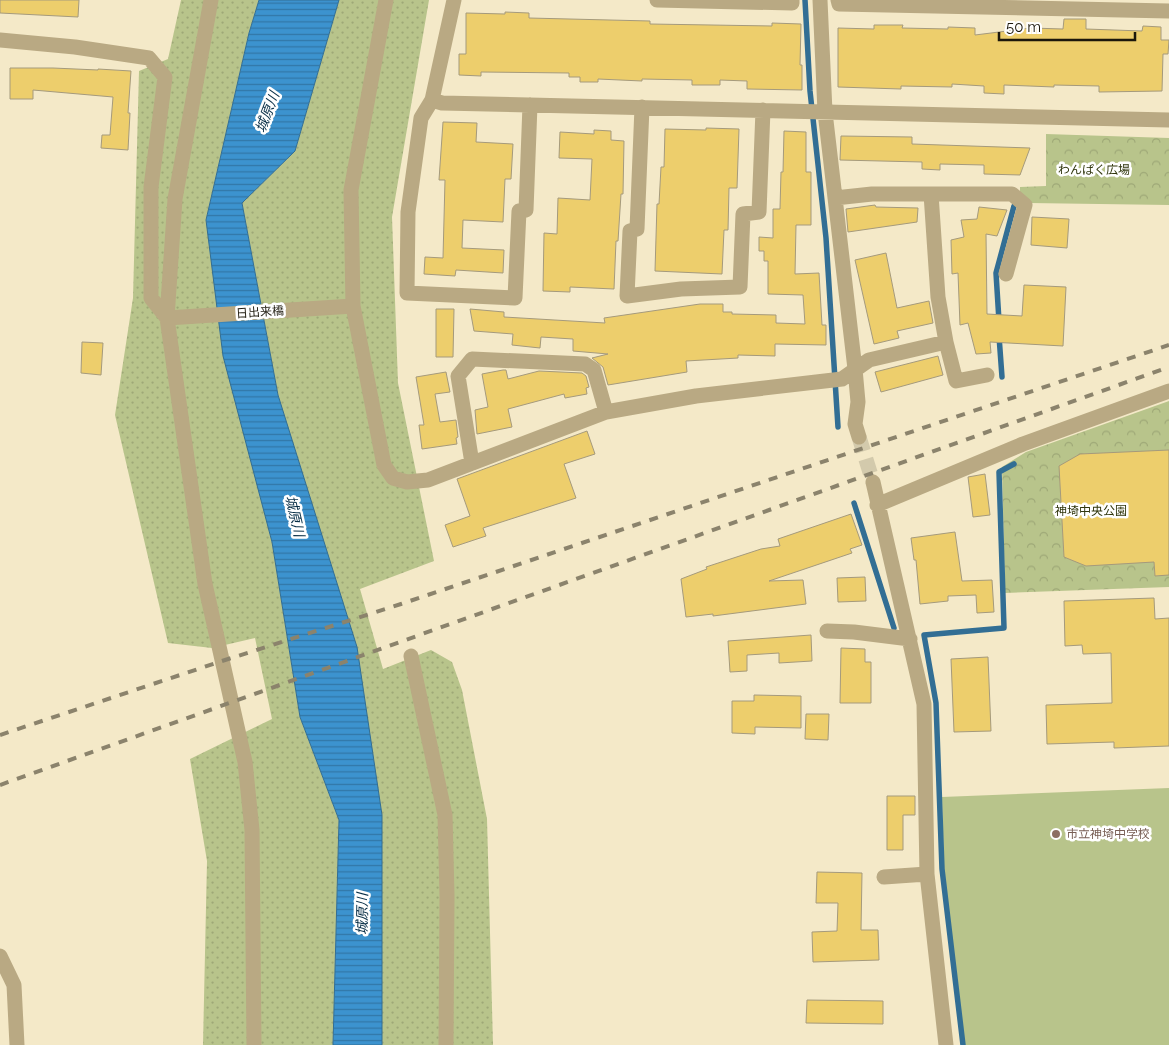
<svg xmlns="http://www.w3.org/2000/svg" width="1169" height="1045" font-family="Raleway,'Noto Sans JP',sans-serif">
	<style>
		.grass { fill: url(#grass-dots) }
		.park { fill: url(#park-crowns) }
		.pitch { fill: #b8c48b }
		.water { fill: url(#water-rules); stroke: #326e94 }
		.lines { fill: none; stroke-linecap: round; stroke-linejoin: round }
		.stream { stroke: #326e94; stroke-width: 5.5 }
		.building { fill: #edce6c; stroke: #a59a7c }
		.street-tunnel { stroke: #d3caac; stroke-width: 15; stroke-dasharray: 15 8; stroke-linecap: butt }
		.street { stroke: #b9a983; stroke-width: 15 }
		.rail { stroke: #8b836c; stroke-width: 4; stroke-dasharray: 9 9; stroke-linecap: butt }
		.education-dot { fill: #8d6e63; stroke: #fff; stroke-width: 2 }
		.labels { text-anchor: middle; stroke-width: 5; stroke-linejoin: round; paint-order: stroke }
		.park-label { font-size: 12px; fill: #30360d; stroke: #fff }
		.street-label { font-size: 12px; fill: #1b170b; stroke: #fff }
		.education-label { font-size: 12px; fill: #785e54; stroke: #fff; text-anchor: start }
		.water-label { font-size: 14px; font-style: italic; fill: #092f47; stroke: #fff }
	</style>
	<defs>
		<pattern id="grass-dots" width="8" height="8" patternUnits="userSpaceOnUse" patternTransform="scale(1.25)"><rect width="8" height="8" fill="#b8c48b"/><path d="M2 2h.1M6 6h.1" fill="none" stroke="#9ea877" stroke-width="1.8" stroke-linecap="round"/></pattern>
		<pattern id="park-crowns" width="20" height="18" patternUnits="userSpaceOnUse" patternTransform="scale(1.25)"><rect width="20" height="18" fill="#b8c48b"/><path d="M2 6a3 3 0 1 1 6 0M12 15a3 3 0 1 1 6 0" fill="none" stroke="#9ea877"/></pattern>
		<pattern id="water-rules" width="6" height="5" patternUnits="userSpaceOnUse" patternTransform="scale(1.25)"><rect width="6" height="5" fill="#3c93cf"/><path d="M0 2.5h6" fill="none" stroke="#3277a6"/></pattern>
	</defs>
	<rect width="100%" height="100%" fill="#f4e9c8"/>
	<path class="grass" d="M181 0H259L249 33 206 220 272 542 300 717 339 820 333 1045H203L207 861 190 759 272 719 255 638 212 648 168 643 115 415 133 298 139 71 168 59Z
		M339 0H429L392 217 398 383 434 561 360 589 383 669 431 650 452 662 462 690 487 819 493 1045H382V815L278 395 242 203 295 151Z"/>
	<path class="park" d="M1046 134 1169 138V205L1029 203 1020 195V187L1046 186Z
		M1169 401V587L1005 593 1002 467 1026 452Z"/>
	<path class="pitch" d="M1169 788V1045H965L944 870 942 797Z"/>
	<path class="water" d="M259 0H339L295 151 242 203 278 395 357 647 382 815V1045H333L339 820 300 717 272 542 223 356 206 220 249 33Z"/>
	<g class="lines">
		<path class="stream" d="M805 0 810 91 826 238 838 427
			M999 321 996 273 1014 206
			M999 336 1002 377
			M854 503 894 628
			M963 1045 942 869 936 703 924 635 1004 628 999 472 1014 464"/>
	</g>
	<path class="building" d="M0 0H79L78 17 0 13Z
		M505 12 529 13V18L650 21V24L772 26V23L801 24 800 65H802V90L747 89V81L720 80V85H692V80L642 79V81L598 79V82H580V77H569V73L481 72V76L459 75V54H466V13L505 14Z
		M1064 19H1086V29L1142 31 1143 26 1161 27V40H1169L1168 54H1163L1162 91 1099 92V86L1054 85V87L1004 85V94L984 93V86L952 84V87L901 86V89L838 87V28L874 29V25H903L902 28 948 29V27L975 28V35L1031 28 1063 29Z
		M10 68H53L98 70V69L131 71 128 113H130L128 150 101 148 102 135H110L113 97 33 90V99H10Z
		M443 122 477 123 476 142 513 144 511 179H505L503 222 463 220 462 248 504 250 503 273 456 270 455 276 424 274 425 257 443 258 445 180H439Z
		M706 128 739 129 737 188H729L728 230H724L722 274 655 271 657 204H659L661 167H664L665 129 706 130Z
		M594 130 611 131V140L624 141 623 194H621L618 241H616L614 289 570 287V292L543 291 544 233 557 234 558 198 590 200 592 159 559 158 560 132 594 134Z
		M784 131 806 132V172H811V225H796L795 274 819 273 822 325H826V345L775 344V356L738 355V358L686 361 687 372 608 385 603 367 592 358 608 354 573 351V339L541 337 540 348 512 345 513 334 474 331 470 309 504 312V317L605 323 604 318 700 304H723V312H732V314L776 315V323L805 324 803 295 768 294V261H764V251H759V237L773 238V209H780L781 172H783Z
		M841 136 912 137V144L1030 148 1020 175 984 174V165L940 164V170L922 169V162L840 160Z
		M875 205 876 207 918 208 917 222 848 232 846 209Z
		M979 207 1007 210 997 236 986 234 987 314 1022 316 1024 285 1066 287 1063 346 990 342 991 353 976 354 968 323 960 325 958 273 952 274 951 240 964 237 961 220 977 219Z
		M1032 217 1069 219 1067 248 1031 245Z
		M886 253 897 308 929 301 933 323 897 331 899 338 874 344 855 260Z
		M436 309H454L453 357H436Z
		M82 342 103 343 101 375 81 373Z
		M938 356 943 375 881 392 875 372Z
		M503 370H506L508 379 539 371 582 373 586 376 589 387 586 388 587 394 565 398 564 394 508 409 512 427 477 434 475 410 488 407 482 374Z
		M446 372 450 392 435 394 440 422 456 420 458 437 456 438 457 444 422 449 419 425H424L416 377Z
		M587 431 595 454 564 464 576 498 483 528 486 536 453 547 445 525 470 516 457 479Z
		M1169 450V575L1155 576 1154 562 1086 566 1064 557 1059 466 1080 454Z
		M985 474 990 515 973 517 968 477Z
		M851 514 862 545 850 549 852 553 769 581 803 580 806 604 713 616V614L686 617 681 579 707 569 706 567 761 549 780 546 778 539Z
		M955 532 962 581 992 580 994 612 977 613 976 595 948 596V601L920 604 916 560H914L911 538Z
		M865 577 866 601 838 602 837 578Z
		M1154 598 1155 619 1169 618V746L1114 748V742L1047 744 1046 705 1112 703 1111 653 1083 654 1082 645 1065 646 1064 601Z
		M811 635 812 661 779 663V653L747 655V671L730 672 728 641Z
		M841 648 865 649V662H871V703H840Z
		M988 657 991 731 954 732 951 659Z
		M754 695 801 696V728L755 727V734L732 733V701H754Z
		M806 714H829L828 740 805 739Z
		M887 796H915V815H903V850H887Z
		M817 872 862 873 861 930H878L879 960 813 962 812 932 837 931 838 903H816Z
		M807 1000 883 1001V1024L806 1023Z"/>
	<g class="lines">
		<path class="street-tunnel" d="M859 437 873 482"/>
		<path class="street" d="M211 0 175 199 167 318 205 584 245 762 252 830 254 1045
			M386 0 351 190 353 306 384 465 393 478 407 482 428 480 606 412 696 396 842 379 869 360 946 342 956 381 987 375
			M454 0 432 100 421 118 408 212 407 293 515 298 519 211 526 210 530 105
			M657 0 792 3V0
			M820 0 825 112 855 369 858 402 855 424 859 437
			M838 0 839 4 1169 11
			M0 40 75 47 149 58 165 77 151 187V298L167 318
			M432 100 442 103 1169 120
			M642 107 637 229 630 231 627 296 681 289 740 287 743 214 759 212 763 110
			M931 194 938 297 946 342
			M835 198 872 194H1012L1025 205 1006 274
			M167 318 353 306
			M472 463 458 376 472 359 585 364 594 370 606 412
			M873 482 924 704 927 874 946 1045
			M877 505 1023 444 1169 391
			M827 631 854 632 910 639
			M411 656 445 815 447 896 446 1045
			M884 877 927 874
			M0 956 14 985 17 1045"/>
		<path class="rail" d="M0 735 222 661 401 604 1169 345
			M0 785 1169 367"/>
	</g>
	<circle class="education-dot" cx="1056" cy="834" r="5"/>
	<g class="labels">
		<g class="park-label">
			<text x="1094" y="174">わんぱく広場</text>
			<text x="1091" y="515">神埼中央公園</text>
		</g>
		<g class="street-label">
			<text transform="translate(260 312) rotate(-4)" y="4">日出来橋</text>
		</g>
		<g class="education-label">
			<text x="1066" y="838">市立神埼中学校</text>
		</g>
		<g class="water-label">
			<text transform="translate(267 112) rotate(-69)" y="5">城原川</text>
			<text transform="translate(295 516) rotate(77)" y="5">城原川</text>
			<text transform="translate(362 914) rotate(-89)" y="5">城原川</text>
		</g>
	</g>
	<path d="M999 32v8h136v-8" fill="none" stroke="#1b170b" stroke-width="2.5"/>
	<text x="1006" y="32" font-size="15" fill="#1b170b" stroke="#ffffff" stroke-width="4" paint-order="stroke">50 m</text>
</svg>
